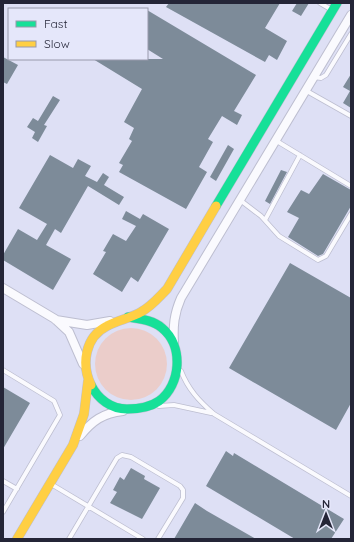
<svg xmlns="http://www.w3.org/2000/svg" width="354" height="542" font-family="Quicksand,sans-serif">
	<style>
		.green { fill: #ebcdca }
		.building { fill: #7d8b99 }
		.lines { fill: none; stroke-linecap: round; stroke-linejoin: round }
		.lane-casing { stroke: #bdbed0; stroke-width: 5.5 }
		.street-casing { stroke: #bdbed0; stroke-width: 10 }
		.fast-casing { stroke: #bdbed0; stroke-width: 10 }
		.slow-casing { stroke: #bdbed0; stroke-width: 10 }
		.lane { stroke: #fafafe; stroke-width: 4 }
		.street { stroke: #fafafe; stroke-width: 8 }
		.fast { stroke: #16e098; stroke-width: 9 }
		.slow { stroke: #ffcf43; stroke-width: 9 }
	</style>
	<rect width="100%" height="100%" fill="#dee0f5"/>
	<path class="green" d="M95 364a36 36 0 1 1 72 0a36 36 0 1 1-72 0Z"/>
	<path class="building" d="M169 3H280L265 28 287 41 277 60 269 55 265 62 166 7Z
		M297 3H309L301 16 292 11Z
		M147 10 256 75 234 111 242 115 237 125 222 116 208 139 213 142 199 167 207 172 186 209 119 172 123 165 119 163 132 141 129 139 134 128 124 122 142 89 93 59H163L147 49Z
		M3 57 18 65 7 84 3 82Z
		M351 74V108L343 103 350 91 343 87Z
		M53 96 60 100 44 125 47 126 38 142 32 138 35 132 27 127 33 118 38 121Z
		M228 145 234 149 216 181 210 177Z
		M50 155 73 168 78 159 91 166 85 176 97 182 103 173 109 177 104 185 124 197 119 205 88 186 61 233 55 229 46 245 71 259 53 290 3 260V255L18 229 37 240 47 224 19 208Z
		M281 170 287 172 270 204 265 201Z
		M323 174 351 190V206L323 254 318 256 288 237 299 218 287 212 301 190 309 194Z
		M126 211 140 219 143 214 169 229 138 282 131 277 122 292 93 274 106 252 103 251 113 234 126 241 136 226 122 219Z
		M290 263 351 298V403L336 430 229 368Z
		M3 387 30 403 3 449Z
		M226 451 233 456 234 453 344 519 331 539H295L206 486Z
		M131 468 145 476 144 479 160 488 142 519 110 503 117 492 113 490 120 477 124 480Z
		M195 503 207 511 256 539H174Z"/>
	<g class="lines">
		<g class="lane-casing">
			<path id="lane" d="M320 3 332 10
				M313 77 321 78 326 75 351 34
				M305 90 351 116
				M275 140 351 186
				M240 200 261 216 279 236 318 260 326 256 351 214
				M265 220 300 155
				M3 370 54 401 60 415 3 512
				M181 371C188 389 199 401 214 414L351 496
				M159 406 174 405 211 413
				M3 481 17 489
				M51 484 143 539
				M69 539 117 458 122 455 131 457 180 486 183 490V498L158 539"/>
		</g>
		<g class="street-casing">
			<path id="street" d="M3 288 55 319 69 332 83 364
				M56 320 87 325 110 321
				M174 343C173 326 174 314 181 298L351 15
				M80 436C92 421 103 413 123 411"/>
		</g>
		<g class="fast-casing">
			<path id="fast" d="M216 206 337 3
				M91 385C98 399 111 409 127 409 138 409 149 408 159 401 181 385 184 346 162 328 153 320 140 319 128 317"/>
		</g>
		<g class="slow-casing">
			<path id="slow" d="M91 385C81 364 85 337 107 326 118 320 131 318 141 312 152 306 159 297 167 289L216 206
				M17 539 73 445 84 414 88 381"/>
		</g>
		<use href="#lane" class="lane"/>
		<use href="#street" class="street"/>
		<use href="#fast" class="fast"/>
		<use href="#slow" class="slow"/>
	</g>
	<rect width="354" height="542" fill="none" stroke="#242537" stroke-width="8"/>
	<rect x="8" y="8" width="140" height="52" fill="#e5e7fa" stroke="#9899ac"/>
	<rect x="16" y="21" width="20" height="6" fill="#16e098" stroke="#9899ac"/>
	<text x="44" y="28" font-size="12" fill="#242537">Fast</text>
	<rect x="16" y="41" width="20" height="6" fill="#ffcf43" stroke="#9899ac"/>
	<text x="44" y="48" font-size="12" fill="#242537">Slow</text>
	<g transform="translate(326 514)" stroke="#e5e7fa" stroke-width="3" paint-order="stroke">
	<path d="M0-3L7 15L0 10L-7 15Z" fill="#242537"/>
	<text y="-6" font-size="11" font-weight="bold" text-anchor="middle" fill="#242537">N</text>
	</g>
</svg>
